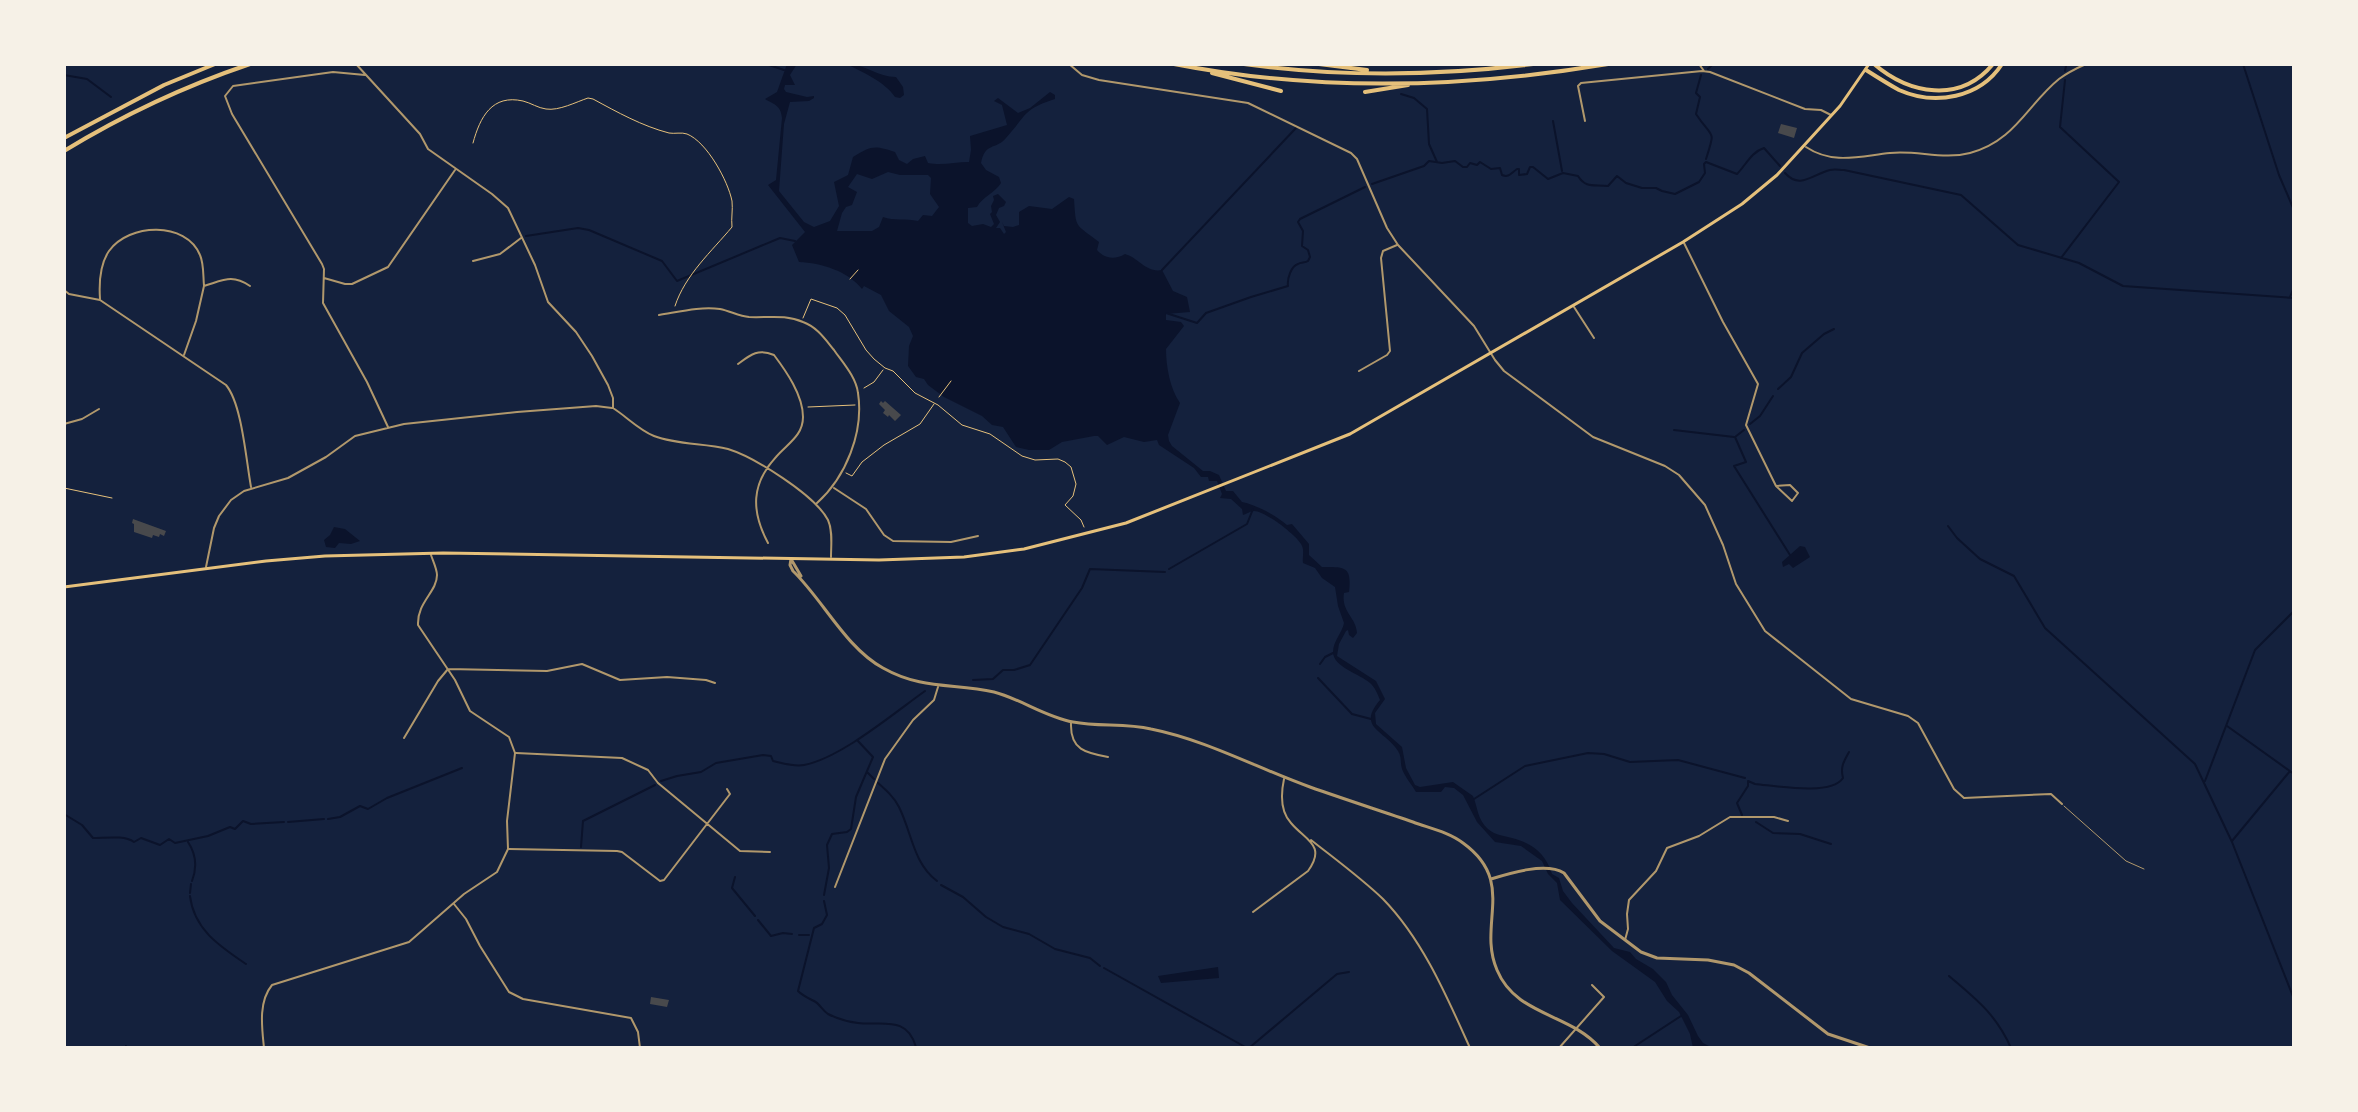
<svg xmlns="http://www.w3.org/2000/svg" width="2358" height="1112" font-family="'Playfair Display',serif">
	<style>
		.water { fill: #0b132b; fill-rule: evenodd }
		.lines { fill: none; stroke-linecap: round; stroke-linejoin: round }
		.stream { stroke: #0b132b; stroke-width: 2 }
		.building { fill: #48494c }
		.path { stroke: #e5c07b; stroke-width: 1 }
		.service { stroke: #b1986c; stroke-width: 1 }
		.minor { stroke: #b1986c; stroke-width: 2 }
		.tertiary { stroke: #b1986c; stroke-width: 3 }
		.secondary { stroke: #e5c07b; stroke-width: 3 }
		.motorway { stroke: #e5c07b; stroke-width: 4 }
	</style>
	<rect width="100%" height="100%" fill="#14213d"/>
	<path class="water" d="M787 64H797L790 75 795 85H785L784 89 786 92 807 97 814 96V98L809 101 790 102 784 124 779 191 804 222 814 227 830 221 839 206 834 182 848 175 853 157C871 146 874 145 895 152L899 160 907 164 913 159 925 156 928 163C943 166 954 162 969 162L971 150 970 136 1007 125 1002 105 994 101 998 98 1018 113 1030 108 1050 92 1055 95V99C1023 109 1026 116 1006 138 996 150 985 142 981 163L986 170 999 177 1001 183C994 194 983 196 977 207L968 208V223L972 226 983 224 991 227 994 224 990 214 992 212 991 206 994 200 993 196 998 194 1006 202 1004 206 999 208 996 215 1000 222 996 228H1000L1004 234 1006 232 1002 222 1004 226 1013 227 1019 225V212L1029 206 1052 209 1069 197 1074 199C1076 230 1075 223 1099 242L1097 250C1105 259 1115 260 1125 254 1139 258 1146 273 1162 270L1173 291 1187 297 1190 312 1166 314V320L1181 322 1184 326 1166 349C1166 366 1170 389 1180 403L1168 435 1169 441 1172 446 1203 471H1210L1219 475 1226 491H1233L1242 502C1257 505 1275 515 1287 525L1292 524 1309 544V555L1322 567C1345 567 1352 566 1349 592L1344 593C1341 612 1356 617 1357 633L1353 638 1349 635 1348 630 1346 631 1339 644 1337 656 1376 681 1385 699 1375 713 1376 724 1402 747 1406 768 1415 785 1420 787 1453 782 1473 796C1478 808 1477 819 1488 829 1495 835 1504 836 1512 838 1532 843 1546 854 1552 874L1559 878 1563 891 1572 903 1614 948 1630 952 1636 959 1653 969 1666 982 1672 995 1688 1015 1698 1036 1703 1043 1713 1048H1693L1690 1034 1679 1012 1667 1001 1655 982 1612 951 1560 900 1557 883 1548 874 1542 861 1521 846 1495 842 1477 822 1463 795 1454 788 1445 787 1441 792H1416C1412 785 1405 777 1402 769 1400 763 1402 757 1398 751 1385 730 1356 728 1380 700 1378 695 1375 687 1370 683 1360 674 1333 667 1333 652 1333 641 1342 633 1344 623L1338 606 1335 587 1322 578 1315 568 1303 563C1302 557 1305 550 1301 544 1296 535 1265 511 1254 511 1250 511 1247 514 1243 515L1242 509 1231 499 1220 498 1222 494 1217 481H1209L1208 477H1201L1194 468 1159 445 1157 440 1144 442 1124 437 1107 445 1098 436H1094L1062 442 1049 450H1029L1016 447 1003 427 992 425 982 416 944 397 928 385 924 379 916 377 908 366 909 346 913 336 909 327 889 311 881 295 864 286 862 289C848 271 821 263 799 262L792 245 805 232 768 185 776 180 782 118C781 105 773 104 765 99L777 92ZM888 172 900 175H928L931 178 930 194 939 207 932 216 923 215 918 221C906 218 894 221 883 217L879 227 872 231H837L842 213 846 207 852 205 857 192 848 187 857 174 872 179Z
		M846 64C865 64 878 77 896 77L903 87 904 95 900 98 895 97C885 82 863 72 846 64Z
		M334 527 345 529 360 541 351 544 339 543 335 548 326 547 324 540 330 535Z
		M1800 546 1805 547 1810 557 1793 568 1789 564 1783 567 1782 562Z
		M1218 967 1219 978 1161 983 1158 976Z"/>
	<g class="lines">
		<path class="stream" d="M766 64 784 70
			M2243 64 2279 175 2294 210
			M1708 69 1713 64
			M2065 71 2066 66
			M64 75 87 79 111 97
			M1701 75 1696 93 1700 97 1696 114C1713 140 1716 128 1706 159
			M1401 94 1414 98 1427 109 1429 144 1437 162
			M1553 121 1562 171
			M1785 173C1800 190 1813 174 1830 170 1835 169 1839 170 1844 170L1961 195 2018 245 2079 263 2123 286 2294 298
			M1372 184 1424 166 1429 161 1442 163 1455 161 1463 167H1467L1470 163 1477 165 1480 162 1491 169 1500 168 1502 175C1509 178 1511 173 1517 169H1519V175L1527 174 1530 167H1533L1548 179 1563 173 1578 176C1586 189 1595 184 1608 186L1617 176 1626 183 1642 188H1656L1662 191 1675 194 1699 182 1705 173 1704 164 1706 162 1737 174C1746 165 1751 152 1764 148L1780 166
			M526 236 578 228 589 230 662 261 677 281 780 238 795 241
			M2061 258 2119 182 2060 127 2065 80
			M1162 270 1296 128
			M2290 297 2294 287
			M1166 313 1197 323 1206 313 1251 297 1288 286C1287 279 1291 266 1298 264 1301 262 1305 263 1308 261L1310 257 1308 250 1302 246 1303 231 1298 222 1300 219 1365 187
			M1778 389 1791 377 1802 353 1824 334 1834 329
			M1750 424 1760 416 1773 396
			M1674 430 1734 437
			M1744 430 1735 437 1746 462 1734 466 1790 555
			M1948 526 1957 538 1980 559 2014 576 2045 628 2195 764 2232 842 2294 999
			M1169 569 1247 524 1253 509
			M1320 664 1325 657 1333 653
			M1318 678 1352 714 1371 719
			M973 680 993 679 1003 670H1014L1030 665 1082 588 1090 569 1165 572
			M2227 726 2294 774
			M867 772 874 779
			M661 781 677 776 701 772 716 763 763 755 771 756 773 761C783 763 793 767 804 765 841 758 894 713 925 691
			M2205 781 2255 650 2294 611
			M878 783C886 790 894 797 899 807 912 833 913 863 937 881
			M1474 799 1525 766 1588 753 1604 754 1630 762 1678 760 1745 778
			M64 814 82 825 93 838C106 838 124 835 134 842L141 838 160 845 169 839 175 843 208 836 230 827 235 829 243 821 251 824 284 822
			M1742 815 1737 803 1748 786V781L1755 784C1777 786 1831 796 1843 778 1840 767 1844 761 1849 752
			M328 819 340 817 360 806 368 809 387 798 462 768
			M288 822 324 819
			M1756 822 1773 833 1800 834 1831 844
			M2232 841 2290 771
			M188 842C196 854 197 868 192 881
			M581 847 583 821 655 785
			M735 877 732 888 755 916
			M941 885 963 897 986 917 1003 927 1029 934 1055 949 1090 958 1100 966
			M190 893 191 884
			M824 895 829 868 827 845 832 834 847 832 851 829 856 797 873 757 857 740
			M190 896C194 930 221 947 246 964
			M824 901 827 915 822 924 814 928 798 991C803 996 808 998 814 1001 820 1004 822 1010 828 1014 836 1018 849 1022 858 1023 882 1026 907 1015 916 1047
			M758 920 771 936 783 933 792 934
			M799 935H809
			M1104 968 1247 1048
			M1949 976C1976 999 1996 1014 2011 1048
			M126 1046 127 1048
			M1249 1048 1337 974 1349 972
			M1632 1048 1681 1016"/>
	</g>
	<path class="building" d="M1781 124 1797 128 1794 138 1778 133Z
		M881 401 883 403 885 401 901 415 895 421 889 415 888 417 883 413 885 410 879 404Z
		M133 519 166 531 164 536 160 534 159 537 153 535 152 538 134 532V524L132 523Z
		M651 997 669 1000 667 1007 650 1004Z"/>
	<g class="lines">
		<path class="path" d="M473 143C480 117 492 94 523 101 531 103 538 108 546 109 559 111 576 102 588 98L593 99C617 112 642 126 669 133 674 134 682 132 687 134 707 142 728 181 732 201 733 210 731 218 732 227 712 251 685 275 675 306
			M850 279 858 270
			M803 318 811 299 837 308 845 315 866 350 874 359 885 368 893 371 915 393 938 405 962 425 990 434 1022 456 1035 460 1058 459 1065 462 1071 467 1076 484 1073 496 1065 505 1081 520 1084 527
			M864 388 874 382 883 370
			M939 397 951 381
			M808 407 855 405
			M846 473 852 476 862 462 884 445 920 424 934 404
			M64 488 112 498"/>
		<path class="service" d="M2064 806 2126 861 2144 869"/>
		<path class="minor" d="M356 64 420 134 428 149 492 194 508 208 535 265 548 302 576 332 592 356 608 385 613 398V408C627 417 639 430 654 436 678 445 704 443 728 449 754 457 815 495 828 520 833 531 831 545 831 557
			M1069 64 1082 75 1099 80 1248 103 1351 153 1357 159 1387 228 1398 245 1474 326 1495 360 1504 371 1593 437 1665 466 1679 475 1705 505 1723 545 1736 584 1765 631 1851 699 1908 716 1918 723 1954 789 1964 798 2051 794 2062 804
			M1699 64 1704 71
			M365 75 333 72 233 86 225 96 232 114 322 264 324 269 323 303 367 382 388 427
			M1585 121 1578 86 1581 83 1702 71 1710 72 1805 109 1821 110 1831 115
			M1806 147C1833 165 1860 156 1890 153 1917 150 1943 160 1970 153 2015 141 2027 105 2059 79 2067 73 2077 68 2086 64
			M1684 243 1723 322 1758 384 1746 425 1776 486 1792 501 1798 493 1790 485 1776 486
			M473 261 500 254 521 238
			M324 278 345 284H352L388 267 455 170
			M64 290 69 294 100 300 226 385C242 404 246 460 251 487
			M100 299C99 284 100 264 109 251 129 223 186 221 200 255 204 264 203 275 204 286
			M1574 307 1594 338
			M659 315C678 312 701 306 720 309 730 311 739 316 749 317 768 318 785 314 803 322 817 327 825 339 834 350 843 363 856 377 858 393 864 432 846 477 817 503
			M184 355 196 321 204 286C224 280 232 274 250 286
			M738 364C750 355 758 348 774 355 786 371 803 395 803 417 803 436 787 444 776 457 751 484 751 511 768 543
			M1359 371 1387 355 1390 351 1381 258 1383 251 1397 245
			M64 424 82 419 99 409
			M834 488 866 509 884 535 893 541 951 542 978 536
			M206 567 214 528 219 516 231 500 244 491 288 478 326 457 355 436 404 424 517 412 596 406 612 408
			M1071 723C1070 750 1086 753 1108 757
			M404 738 438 681 448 669 547 671 582 664 620 680 667 677 706 680 715 683
			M516 753 622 758 648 770 658 783 740 851 770 852
			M1311 840C1335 859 1361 878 1383 899 1423 940 1447 997 1470 1048
			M509 849 617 851 622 852 660 881 664 880 730 794 727 789
			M835 887 885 759 913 720 934 700 938 687
			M454 904 466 919 480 946 509 992 523 999 631 1018 638 1032 640 1048
			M1253 912 1308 871C1327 845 1305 840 1291 823 1280 811 1281 793 1284 779
			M1625 940 1628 929 1627 914 1629 900 1656 871 1667 848 1699 836 1730 817H1774L1788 821
			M264 1048C262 1028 258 1002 272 985L409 942 464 894 497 872 508 849 507 821 515 753 509 737 470 711 455 680 418 625C417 602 437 592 437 575 437 569 433 561 431 555
			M1559 1048 1604 997 1592 985"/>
		<path class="tertiary" d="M791 559 790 565 793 571C823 600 846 648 883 668 922 690 954 683 994 692 1021 699 1045 717 1073 722 1099 727 1125 723 1151 729 1206 740 1257 768 1310 787 1344 799 1378 810 1413 822 1429 828 1449 832 1463 843 1517 882 1477 924 1497 970 1516 1016 1570 1013 1600 1048
			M791 559 801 576
			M1491 879C1510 873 1546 862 1564 873L1600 921 1641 952 1657 958 1708 960 1734 965 1749 973 1828 1034 1870 1048"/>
		<path class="secondary" d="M64 587 266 561 325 556 443 553 879 560 964 557 1024 549 1126 523 1350 434 1683 242 1742 204 1777 175 1840 106 1869 64"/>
		<path class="motorway" d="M1174 64C1317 92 1465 88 1608 64
			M1244 64C1339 77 1438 76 1533 64
			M1319 64 1367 70
			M1874 64C1909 94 1960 104 1993 64
			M1866 70C1877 77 1888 84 1899 90 1935 106 1980 98 2002 64
			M1212 73 1281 91
			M1365 92 1408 85
			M64 138 164 85 215 64
			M64 151C123 115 185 86 250 64"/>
	</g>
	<rect width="2358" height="1112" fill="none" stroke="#f6f1e7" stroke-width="132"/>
</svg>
